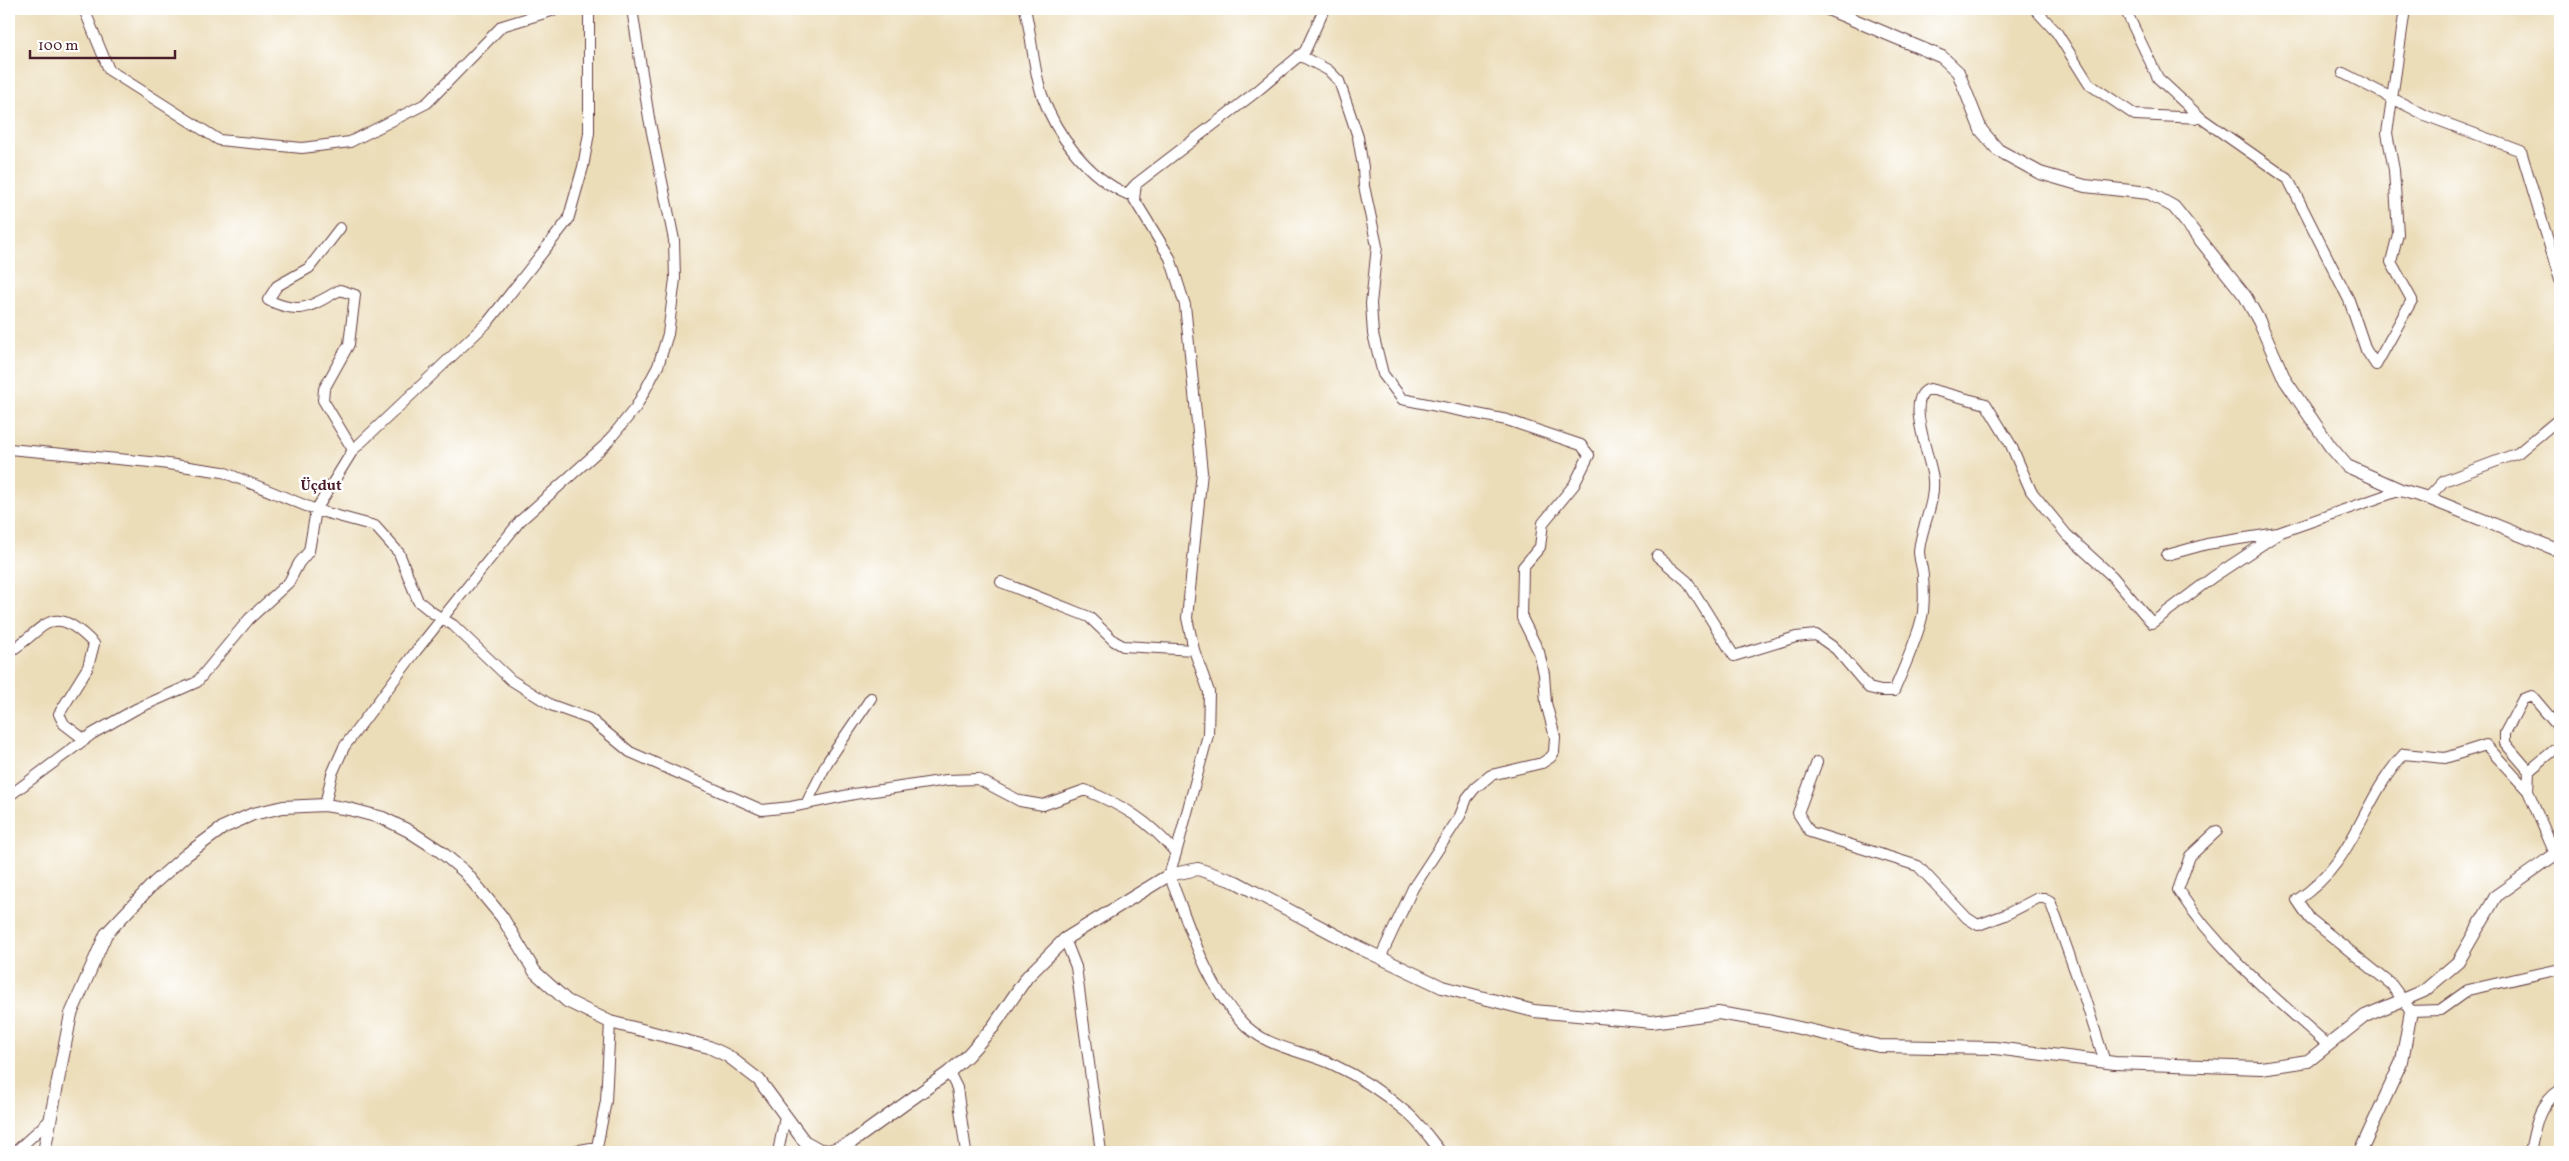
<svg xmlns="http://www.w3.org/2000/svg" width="2569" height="1161" font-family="Vollkorn,serif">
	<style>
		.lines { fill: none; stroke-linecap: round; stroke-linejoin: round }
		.minor-casing { stroke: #623c40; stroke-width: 12 }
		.tertiary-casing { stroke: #623c40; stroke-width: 14 }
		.minor { stroke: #fff; stroke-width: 10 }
		.tertiary { stroke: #fff; stroke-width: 12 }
		.labels { text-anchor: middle; stroke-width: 5; stroke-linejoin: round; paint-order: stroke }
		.neighbourhood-label { font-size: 15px; font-weight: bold; fill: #4a1f2b; stroke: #fff }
	</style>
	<rect width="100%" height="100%" fill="#fff"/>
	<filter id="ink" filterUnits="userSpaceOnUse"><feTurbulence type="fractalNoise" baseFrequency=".02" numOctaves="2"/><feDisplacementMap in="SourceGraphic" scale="10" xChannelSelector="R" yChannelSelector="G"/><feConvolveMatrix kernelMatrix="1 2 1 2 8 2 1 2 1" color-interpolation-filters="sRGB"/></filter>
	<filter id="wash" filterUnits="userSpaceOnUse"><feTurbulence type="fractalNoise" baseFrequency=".0096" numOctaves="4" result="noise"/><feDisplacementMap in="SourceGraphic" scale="20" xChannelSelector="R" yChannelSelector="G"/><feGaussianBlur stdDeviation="1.12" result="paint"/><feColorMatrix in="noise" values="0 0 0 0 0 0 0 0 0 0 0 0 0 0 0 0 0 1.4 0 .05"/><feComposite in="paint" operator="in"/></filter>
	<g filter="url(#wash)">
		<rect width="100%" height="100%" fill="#ecddb9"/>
	</g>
	<g filter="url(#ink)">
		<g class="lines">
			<g class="minor-casing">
				<path id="minor" d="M84 9 109 70 219 140 302 148 350 142 427 103 502 26 558 9
					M1025 9C1032 37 1033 68 1042 95 1056 135 1088 177 1127 194L1135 185
					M2035 9 2057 33 2089 84 2135 115 2201 118 2288 179 2349 300 2366 350 2376 365 2412 300 2391 262 2398 234 2394 170 2387 133 2405 9
					M2125 9 2158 78 2201 118
					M1299 55 1328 70 1339 81 1358 137 1363 167 1364 186 1377 246 1371 304 1373 334 1383 374 1402 399 1507 420 1581 445 1589 455 1574 485 1543 523 1540 547 1523 567 1522 618 1539 652 1544 674 1546 703 1555 737 1554 752 1551 757 1542 763 1491 775 1475 788 1467 798 1460 816 1413 888 1380 958
					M2343 73 2427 116 2521 151 2560 280
					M340 228 309 268 277 286 268 300C302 316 310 306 340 290L355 295 349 344 324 389 323 400 353 450
					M9 449 161 463 223 472 316 510 375 526 399 553 418 601 433 613 453 625 511 680 551 705 590 719 630 752 762 810 791 807 854 794 947 780 978 779 1020 801 1043 805 1085 790C1124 806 1148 820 1176 853L1169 875C1189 923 1204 982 1241 1021 1265 1048 1301 1050 1332 1064 1358 1076 1384 1093 1406 1112 1419 1122 1430 1139 1441 1152
					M2428 498 2444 481 2518 453 2560 418
					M2167 555 2207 544 2278 533
					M1657 556 1687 581 1734 656 1796 637 1816 635 1836 649 1869 688 1881 691H1894C1903 670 1920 633 1923 612 1924 601 1924 588 1923 577 1923 569 1919 560 1919 551 1921 527 1935 505 1933 480 1932 460 1903 396 1930 389L1986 404 2011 445 2031 491 2067 535 2112 576 2152 623 2213 577 2281 532 2401 490
					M1001 582 1089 617 1114 641 1123 646 1194 650
					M9 652C46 629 51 599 94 644L88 667 59 714 64 724 85 740
					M1817 762 1798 813 1810 832 1918 866 1967 918 1978 925 2005 915 2038 898H2044L2050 901 2084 996 2105 1062
					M2529 771 2505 743V733L2523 699 2532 696 2560 729
					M2528 791 2529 771 2560 745
					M9 796 92 734 136 709 197 682 249 619 289 582 299 563 309 551 316 510 353 450 488 322 568 220 583 167 589 133V9
					M806 804 828 761 871 698
					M325 805 332 774 344 747 416 651 520 521 605 445 636 407 658 366 668 334 675 279 674 240 649 118 632 9
					M2217 831 2190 856 2178 890C2218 951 2274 997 2328 1045
					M1176 853 1208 735 1209 692 1194 650 1187 618 1202 472 1185 305 1170 258 1134 199 1136 184 1256 92 1305 51 1324 9
					M2555 854 2528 791 2486 745 2445 758 2404 754C2360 802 2357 861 2297 900L2310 919 2391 984 2411 1011 2440 1010 2468 990 2560 969
					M1065 939 1076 967 1101 1152
					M949 1072 957 1088 966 1152
					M15 1152 51 1119
					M568 1152 597 1147 606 1101 610 1022
					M778 1152 785 1117
					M2530 1152C2535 1128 2538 1104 2560 1090"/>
			</g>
			<g class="tertiary-casing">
				<path id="tertiary" d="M1828 9 1942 57 1958 72 1981 130 1998 150 2040 173 2085 186 2149 193 2174 207 2245 296 2259 321 2285 380 2330 446 2347 466 2401 490 2428 498 2560 551
					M44 1152 71 1014 106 934 153 884 186 855 224 827 253 814 283 807 325 805 349 809 383 818 409 831 440 851 465 872 502 917 535 972 567 1001 610 1022 709 1047 728 1056 759 1080 804 1141 820 1150 829 1151 849 1144 949 1072 967 1056 993 1027 1027 977 1065 939 1169 875 1198 869 1236 882 1360 948 1442 987 1534 1011 1652 1022 1718 1013 1768 1021 1879 1046 1995 1048 2115 1063 2261 1068 2308 1061 2365 1016 2424 991 2458 962 2496 896 2560 851
					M2360 1152 2402 1061 2411 1011"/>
			</g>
			<use href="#minor" class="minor"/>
			<use href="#tertiary" class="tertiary"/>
		</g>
	</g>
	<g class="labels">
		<g class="neighbourhood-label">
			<text x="321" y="490">Üçdut</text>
		</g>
	</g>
	<rect width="2569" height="1161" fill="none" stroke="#fff" stroke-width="30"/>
	<path d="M30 50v8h145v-8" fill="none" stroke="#4a1f2b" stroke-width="2.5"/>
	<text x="38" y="50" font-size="15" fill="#4a1f2b" stroke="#ffffff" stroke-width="4" paint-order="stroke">100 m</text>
</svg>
